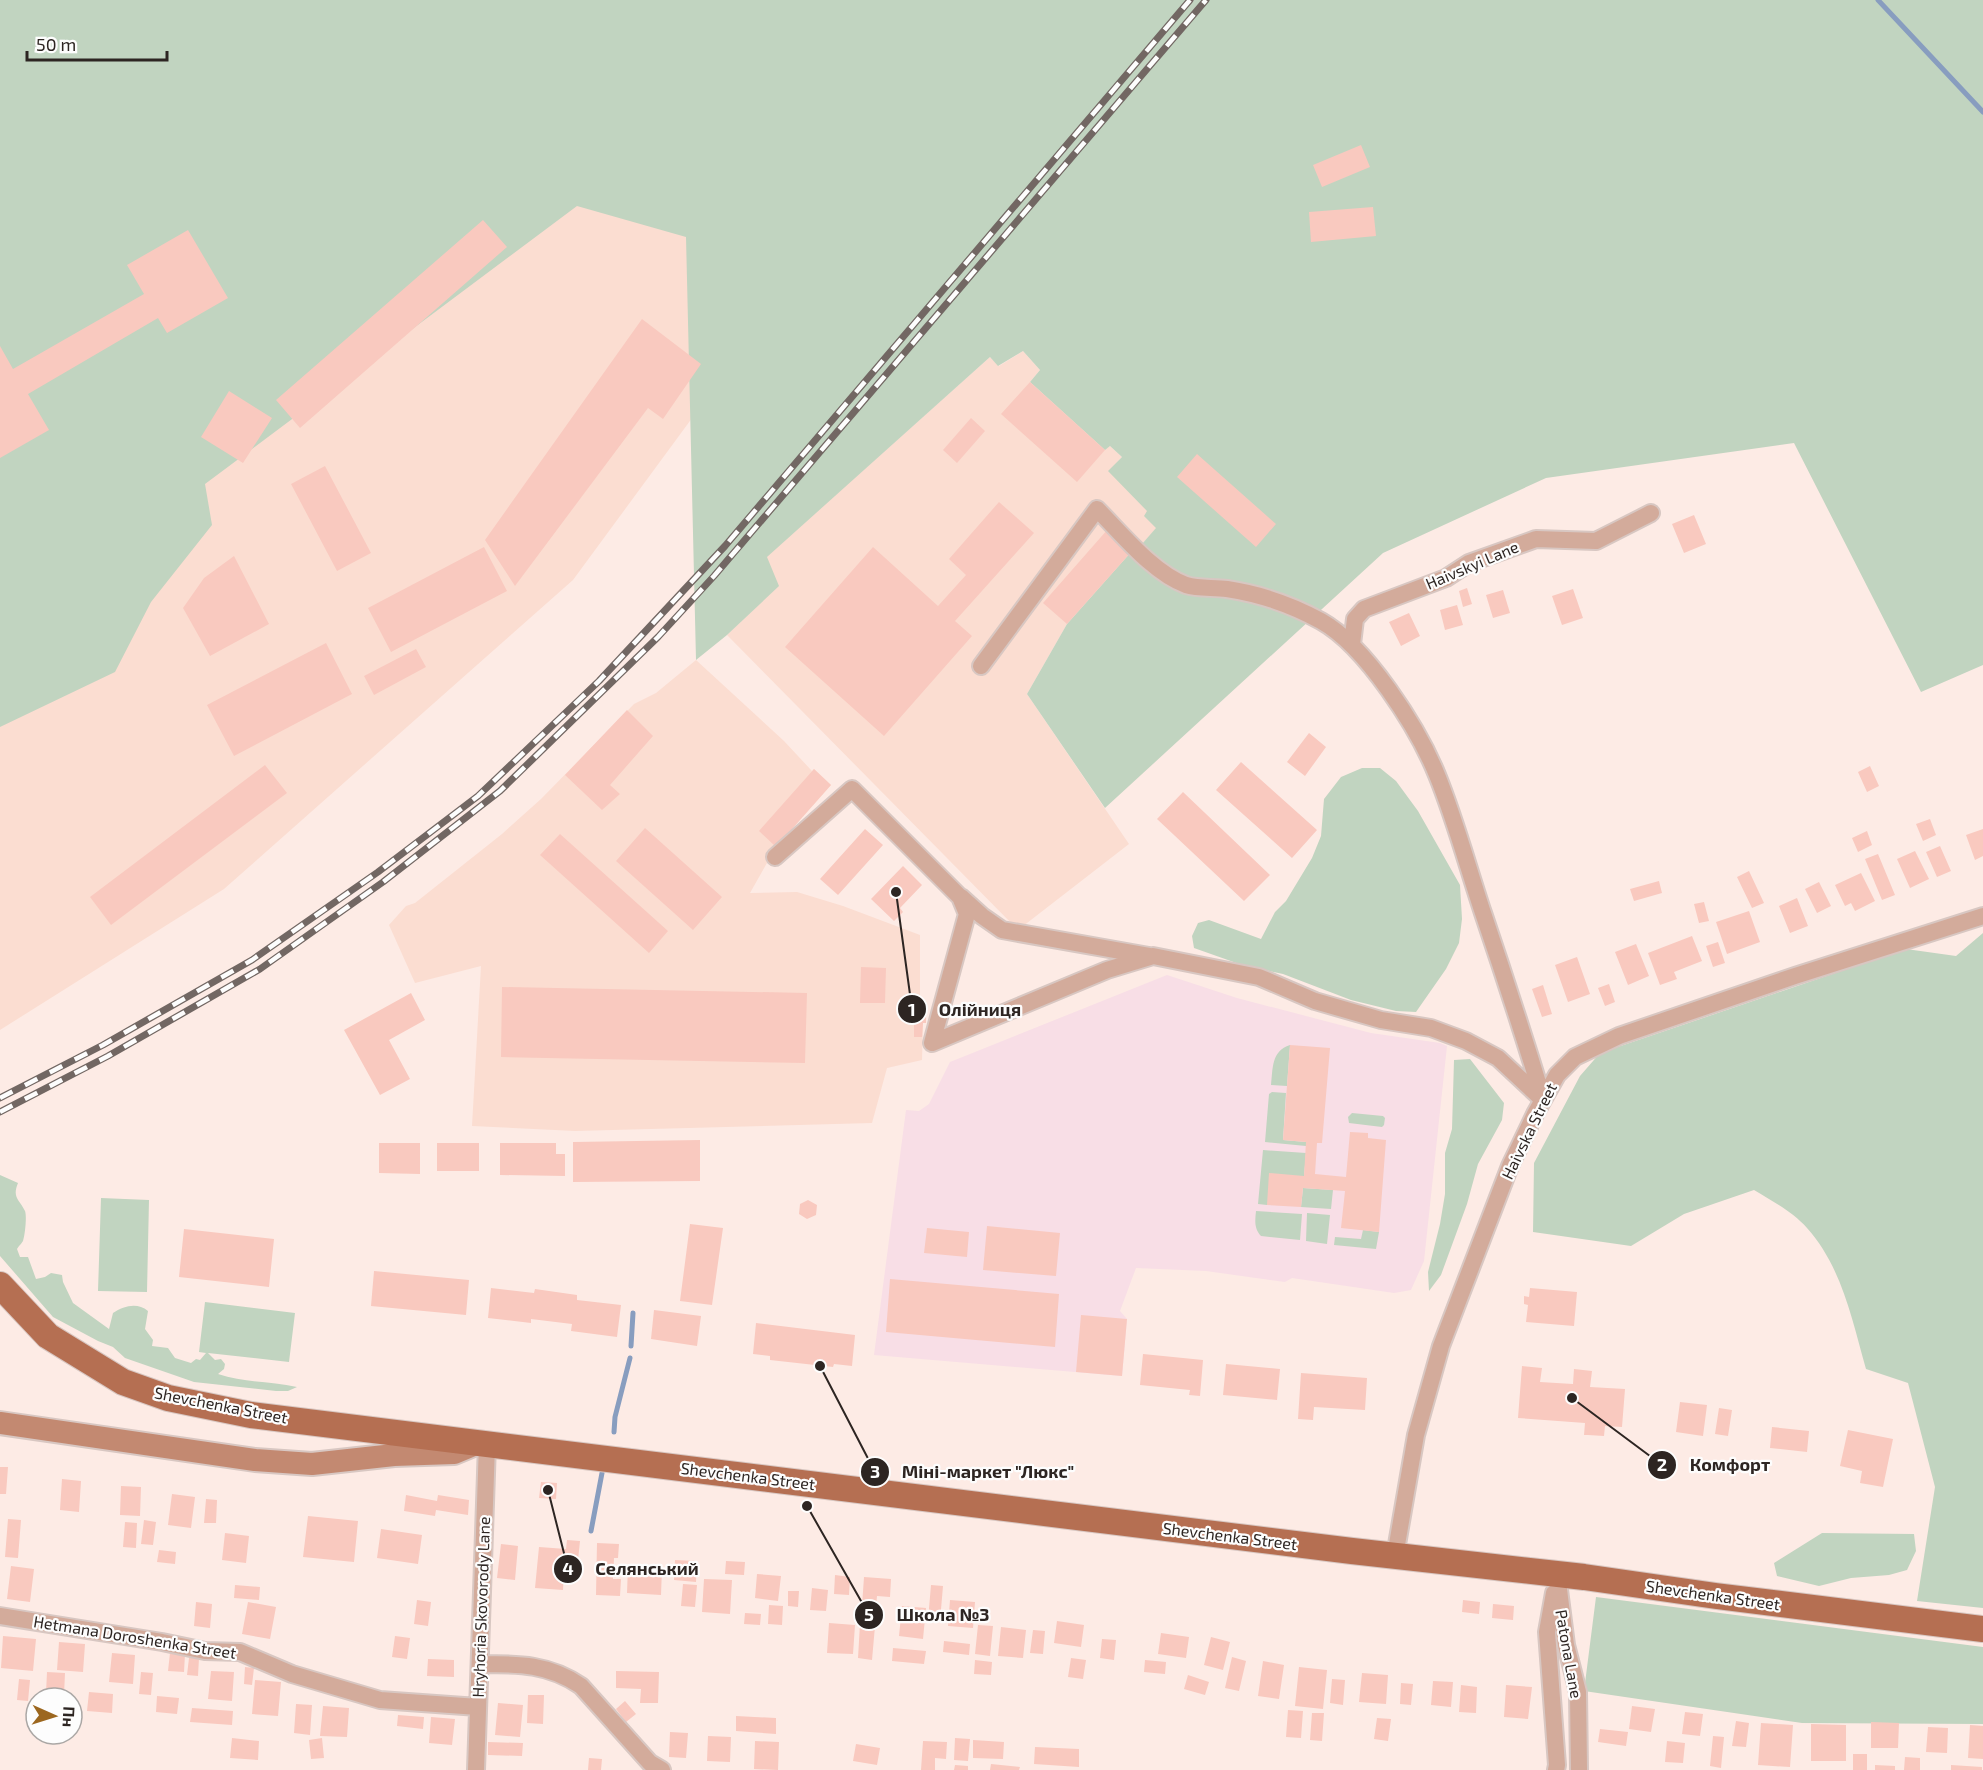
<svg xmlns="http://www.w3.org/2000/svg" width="1983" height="1770" font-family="'Exo 2',sans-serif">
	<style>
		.built { fill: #fbddd1 }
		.education { fill: #f8dee6 }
		.green { fill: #c1d4c0 }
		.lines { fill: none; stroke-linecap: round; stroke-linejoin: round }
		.stream { stroke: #889dbf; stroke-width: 5 }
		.building { fill: #f9c9bf }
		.minor-casing { stroke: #d8c7c2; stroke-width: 20 }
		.secondary-casing { stroke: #d8c7c2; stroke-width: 26 }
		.primary-casing { stroke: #d8c7c2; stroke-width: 28 }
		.minor { stroke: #d3ab9b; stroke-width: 16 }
		.secondary { stroke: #c38971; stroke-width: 22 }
		.primary { stroke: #b56f52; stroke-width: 26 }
		.rail-casing { stroke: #726763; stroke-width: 7 }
		.rail { stroke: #fdfdfd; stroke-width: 4.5; stroke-dasharray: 14; stroke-linecap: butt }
		.labels { text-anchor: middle; stroke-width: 4.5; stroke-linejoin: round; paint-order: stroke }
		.street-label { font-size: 16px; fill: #2d2522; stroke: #fdfdfd }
		.leader { fill: none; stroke: #2d2522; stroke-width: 2 }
		.callout-dot { fill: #2d2522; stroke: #fdfdfd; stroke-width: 2 }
		.mark-label { font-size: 18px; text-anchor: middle; font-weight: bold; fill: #fff }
		.callout-label { font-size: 18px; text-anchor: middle; font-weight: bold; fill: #2d2522; stroke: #fdfdfd; stroke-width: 4.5; stroke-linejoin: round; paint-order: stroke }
	</style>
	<rect width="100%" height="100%" fill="#fdebe5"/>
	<path class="built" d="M709 171 781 297 573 580 224 889 0 1030V288Z
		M1023 351 1040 370 1030 382 1105 449 1110 446 1122 457 1109 471 1148 511 1157 528 1142 544 1140 543 1067 624 1027 694 1129 844 1018 930 727 635 778 586 766 557 990 357 999 366Z
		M696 660 784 741 812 771 814 769 831 785 776 847 750 893 797 892 843 906 920 935V1002L926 1003V1023H923L922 1060 887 1068 872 1123 575 1131 472 1126 481 966 415 983 389 925 406 906 415 903 502 834 541 799 634 704 656 693Z"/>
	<path class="education" d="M1167 975 1237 998 1371 1033 1440 1043 1447 1046 1424 1261 1411 1290 1394 1293 1292 1278 1285 1282 1206 1271 1136 1268 1120 1311 1127 1319 1122 1376 874 1355 906 1110 919 1111 929 1104 950 1062Z"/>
	<path class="green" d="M0 0H1983V665L1921 692 1794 443 1546 478 1383 553 1105 808 1027 694 1067 624 1140 542 1142 544 1156 528 1144 516 1147 511 1108 471 1122 457 1110 446 1105 450 1030 382 1040 370 1023 351 998 366 990 357 767 557 779 586 727 635 696 660 686 237 577 206 205 484 212 525 151 602 115 672 0 727Z
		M1362 768H1380L1396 781 1418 811 1460 885 1462 919 1459 943 1446 969 1416 1012 1396 1011 1351 1000 1283 974 1242 965 1194 948 1192 936 1198 923 1209 920 1261 939 1275 912 1286 901 1312 858 1321 836 1324 799 1341 777Z
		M1983 933V1608L1917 1601 1935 1487 1908 1383 1866 1369C1852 1320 1842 1267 1807 1228 1793 1212 1772 1201 1754 1190L1684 1214 1631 1246 1533 1232 1534 1163 1580 1076 1600 1053 1906 949 1956 956Z
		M1290 1045 1287 1086 1271 1085C1273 1069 1271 1051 1290 1045Z
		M1470 1059 1504 1103 1502 1120 1478 1164 1467 1204 1441 1275 1429 1291 1428 1272 1440 1224 1445 1194V1153L1452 1129 1454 1060Z
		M1272 1092 1286 1093 1283 1140 1306 1142V1146L1265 1142 1269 1094Z
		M1352 1113 1383 1116 1385 1118 1384 1125 1382 1127 1349 1123 1348 1117Z
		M1263 1150 1306 1153 1304 1176 1267 1205 1258 1204Z
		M0 1175 18 1183C12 1198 19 1199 25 1211 27 1216 25 1235 23 1241 22 1243 18 1247 17 1249L20 1257H28L36 1279 45 1277 51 1273 62 1275 63 1282 73 1303 109 1329 113 1313C124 1306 137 1302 148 1311L145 1329 153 1340 152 1346 168 1348 175 1358 191 1363 196 1359 200 1360 206 1353 199 1352 205 1302 295 1313 289 1362 208 1353 215 1360 221 1359 225 1364 224 1369 218 1374C244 1383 271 1381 297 1387L288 1391H276L194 1382 125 1358 113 1347 98 1341 53 1317 0 1256Z
		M1303 1188 1333 1190 1331 1209 1301 1207Z
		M101 1198 149 1200 147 1292 98 1291Z
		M1256 1211 1302 1214 1300 1240 1261 1236C1254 1228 1255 1221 1256 1211Z
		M1307 1213 1330 1215 1327 1244 1306 1241Z
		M1363 1230 1379 1232 1376 1249 1334 1245 1335 1237 1361 1239Z
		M1822 1533 1914 1534 1916 1551 1907 1570 1889 1575 1851 1578 1819 1586 1777 1576 1774 1563Z
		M1596 1597 1983 1647V1724L1802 1723 1584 1691Z"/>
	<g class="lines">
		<path class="stream" d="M1878 0 1983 112
			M631 1346 633 1313
			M614 1432 615 1417 630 1358
			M591 1531 602 1473"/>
	</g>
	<path class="building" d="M1361 145 1370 167 1322 187 1313 165Z
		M1373 207 1376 236 1311 242 1309 212Z
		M483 220 507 247 300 428 276 400Z
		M188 230 228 298 167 333 158 318 28 394 49 430 0 458V346L13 369 144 294 127 265Z
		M642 319 701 364 663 419 648 408 515 586 485 540Z
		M1030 382 1105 450 1077 482 1001 414Z
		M229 391 272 418 243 463 201 437Z
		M971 418 985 431 957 463 943 450Z
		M1197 454 1276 524 1256 547 1177 477Z
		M325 466 371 553 337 571 291 484Z
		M999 502 1034 533 955 621 972 636 884 736 785 647 873 547 938 606 966 575 949 559Z
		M1694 515 1706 544 1684 553 1672 524Z
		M1108 529 1132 551 1067 624 1043 603Z
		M484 547 507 591 391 652 368 608Z
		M234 556 269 624 210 656 183 608 204 578Z
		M1467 588 1472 604 1463 607 1459 591Z
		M1573 589 1583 618 1562 625 1552 596Z
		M1503 590 1510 613 1493 618 1486 595Z
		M1457 605 1463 625 1445 630 1440 610Z
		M1409 613 1420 636 1401 646 1389 622Z
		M326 643 352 694 234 756 207 705Z
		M416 649 426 667 374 695 364 676Z
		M627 710 653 736 610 785 620 794 602 810 565 775Z
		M1309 733 1326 747 1305 776 1287 762Z
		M1241 762 1317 830 1292 858 1216 790Z
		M265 765 287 793 111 925 90 897Z
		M1870 766 1879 786 1867 792 1858 772Z
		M814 769 831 785 776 847 759 831Z
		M1183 792 1270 875 1244 901 1157 819Z
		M1930 819 1936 835 1923 841 1916 824Z
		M645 828 722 897 693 930 616 861Z
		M865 829 883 845 838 895 820 879Z
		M1983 829V856L1975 860 1966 835Z
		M1867 831 1872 845 1858 852 1852 838Z
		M560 834 668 931 649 953 540 855Z
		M1940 846 1951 871 1937 877 1926 852Z
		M1915 851 1929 879 1910 888 1897 859Z
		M1878 854 1895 895 1882 900 1865 859Z
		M903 866 922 885 900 908 903 912 894 921 871 899Z
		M1749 871 1764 903 1752 908 1737 877Z
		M1861 873 1875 901 1855 911 1851 903 1845 906 1835 885Z
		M1659 881 1662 893 1634 901 1630 889Z
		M1819 882 1831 906 1817 913 1805 889Z
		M1797 898 1808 926 1790 933 1779 906Z
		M1704 902 1709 921 1699 923 1694 904Z
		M1749 911 1760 942 1727 954 1716 922Z
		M1692 936 1702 961 1674 972 1677 979 1660 985 1648 953Z
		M1718 942 1725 963 1713 967 1706 946Z
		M1636 944 1649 976 1628 985 1615 952Z
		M1577 957 1590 994 1568 1002 1555 965Z
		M861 967 886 968 885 1003H860Z
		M1609 984 1615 1002 1605 1006 1598 988Z
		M1543 985 1552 1014 1542 1017 1532 989Z
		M502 987 807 993 805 1063 501 1057Z
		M411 993 425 1020 389 1040 410 1079 380 1095 344 1030Z
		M909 1002 926 1003V1023H923L922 1037H914V1022H908Z
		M1290 1045 1330 1048 1322 1143H1317L1315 1174 1346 1177 1350 1132 1368 1133V1138L1386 1140 1379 1232 1341 1228 1345 1191 1303 1188 1301 1207 1267 1205 1269 1173 1304 1176 1306 1142 1283 1140Z
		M700 1140V1181L573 1182V1142Z
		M379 1143H420V1174L379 1173Z
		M437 1143H479V1171H437Z
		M500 1143H556V1154H565V1176L500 1175Z
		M808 1200 817 1205 816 1215 807 1219 799 1214 800 1204Z
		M690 1224 723 1228 712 1305 680 1301Z
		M987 1226 1060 1233 1056 1276 983 1270Z
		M927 1228 969 1232 967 1257 924 1253Z
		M184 1229 274 1239 269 1287 179 1277Z
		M374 1271 469 1280 466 1315 371 1306Z
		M890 1279 1059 1294 1055 1347 886 1332Z
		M491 1288 534 1293 535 1289 577 1295V1300L621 1305 617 1337 571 1331 572 1324 531 1319V1323L488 1318Z
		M1530 1288 1577 1292 1574 1326 1526 1322 1528 1305 1524 1304V1296L1529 1297Z
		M654 1310 701 1316 697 1346 651 1339Z
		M1081 1315 1127 1319 1122 1376 1076 1372Z
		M756 1323 855 1335 852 1366 834 1364 833 1367 770 1360V1356L753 1354Z
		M1143 1354 1203 1360 1200 1396 1189 1395 1190 1390 1140 1385Z
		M1226 1364 1280 1369 1277 1400 1223 1395Z
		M1522 1366 1542 1368 1540 1382 1573 1384 1574 1369 1592 1371 1590 1387 1625 1389 1622 1427 1605 1426 1604 1436 1588 1435H1584L1585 1423 1518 1418Z
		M1301 1373 1367 1378 1365 1410 1314 1407 1313 1420 1298 1419Z
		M1680 1402 1707 1405 1703 1436 1676 1432Z
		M1719 1408 1732 1410 1728 1436 1715 1434Z
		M1772 1427 1809 1431 1807 1452 1770 1448Z
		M1848 1430 1893 1439 1883 1487 1860 1483 1862 1471 1840 1466Z
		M0 1467H8L6 1494H0Z
		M62 1479 81 1481 79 1512 60 1510Z
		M541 1482 557 1483 556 1499 539 1498Z
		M121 1486 141 1487 140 1516 120 1515Z
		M172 1494 195 1497 191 1528 168 1525Z
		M406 1495 437 1501 438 1495 469 1500 468 1515 436 1510 435 1516 404 1511Z
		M206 1499 217 1500 216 1523H204Z
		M308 1516 358 1521 354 1562 303 1557Z
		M8 1519 21 1520 18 1558 5 1557Z
		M144 1520 156 1522 153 1545 141 1544Z
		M125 1522 137 1523 136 1548 123 1547Z
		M381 1529 422 1535 418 1564 377 1558Z
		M225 1533 249 1536 246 1563 222 1560Z
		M567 1540 580 1541 577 1570 564 1569 563 1590 535 1588 539 1547 566 1549Z
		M597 1543 619 1544 618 1558H614L613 1579H621L620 1596 596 1595Z
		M501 1544 518 1546 515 1580 497 1578Z
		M159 1550 176 1552 175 1564 157 1562Z
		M675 1560 697 1561 696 1582 674 1580Z
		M726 1561 745 1562 744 1575 725 1574Z
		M11 1566 34 1569 30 1602 7 1599Z
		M628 1566 662 1568 661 1595 627 1593Z
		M757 1574 781 1576 778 1601 755 1598Z
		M835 1575 850 1577 849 1595 834 1594Z
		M864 1577 891 1579 890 1597 877 1596 876 1607 862 1606Z
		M704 1579 732 1580 730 1614 702 1612Z
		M683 1584 697 1585 695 1607 681 1606Z
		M235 1585 260 1587 259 1600 234 1598Z
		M931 1585 943 1586 940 1621 928 1620Z
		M812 1588 828 1590 826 1611 810 1610Z
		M788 1591H799L798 1607 788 1606Z
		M417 1600 431 1602 428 1626 414 1624Z
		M950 1600 975 1602 973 1628 948 1626Z
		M1463 1600 1480 1602 1479 1614 1462 1612Z
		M196 1602 212 1604 210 1628 194 1626Z
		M248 1602 276 1607 270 1639 242 1634Z
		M1493 1604 1514 1606 1513 1620 1492 1618Z
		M769 1605 783 1606 782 1625 768 1624Z
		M902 1606 926 1608 923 1639 899 1636Z
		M745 1613 761 1614 760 1625 744 1624Z
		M1057 1621 1084 1625 1081 1647 1054 1643Z
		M829 1623 855 1625 853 1654 827 1653Z
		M860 1624 875 1626 872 1660 858 1658Z
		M978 1625 993 1626 990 1656 975 1654Z
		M1001 1627 1026 1630 1023 1658 998 1656Z
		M1033 1630 1045 1631 1043 1654 1030 1653Z
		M1161 1633 1189 1637 1186 1658 1158 1654Z
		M3 1636 36 1639 33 1671 1 1668Z
		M395 1636 410 1638 407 1659 392 1657Z
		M1211 1637 1230 1642 1223 1670 1204 1665Z
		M1102 1639 1116 1640 1114 1660 1100 1658Z
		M944 1641 970 1644 969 1655 943 1652Z
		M59 1642 85 1644 83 1672 57 1670Z
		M893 1648 926 1651 924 1664 892 1661Z
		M112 1653 135 1655 133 1684 109 1682Z
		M170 1653 185 1654 184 1672 168 1671Z
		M1232 1657 1246 1661 1239 1691 1225 1688Z
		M189 1658H199L198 1676 187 1675Z
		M1071 1658 1086 1660 1083 1679 1068 1677Z
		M428 1659 454 1660V1677L427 1676Z
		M975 1660 992 1662 991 1675 974 1674Z
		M1145 1660 1166 1662 1165 1674 1144 1672Z
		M1263 1661 1284 1665 1279 1699 1258 1696Z
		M245 1667 254 1668 252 1685 244 1684Z
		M1299 1667 1327 1670 1323 1709 1295 1706Z
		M211 1671 234 1672 232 1701 208 1699Z
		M616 1671 659 1672 658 1703H640L641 1689 616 1688Z
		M47 1672 65 1673 64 1695 46 1693Z
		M141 1672 153 1673 151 1695 139 1694Z
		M1362 1673 1388 1675 1386 1704 1359 1702Z
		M1188 1675 1209 1682 1205 1695 1184 1689Z
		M19 1679 30 1680 28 1701 17 1700Z
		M1332 1679 1345 1680 1343 1705 1330 1703Z
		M255 1680 281 1682 278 1716 252 1714Z
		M1433 1681 1453 1682 1451 1707 1431 1705Z
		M1401 1683 1413 1684 1411 1705 1400 1704Z
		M1461 1685 1477 1687 1476 1713 1459 1712Z
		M1506 1685 1532 1687 1528 1719 1504 1717Z
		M89 1692 113 1694 112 1713 87 1711Z
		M528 1695H544L543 1724 527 1723Z
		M33 1696H36V1719H31Z
		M157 1696 179 1698 177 1714 156 1712Z
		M625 1701 636 1714 626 1722 616 1709Z
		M498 1703 523 1705 520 1737 495 1735Z
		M296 1704 312 1705 310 1735 294 1733Z
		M323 1706 349 1708 347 1737 320 1736Z
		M1632 1706 1655 1709 1651 1732 1629 1729Z
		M192 1708 233 1711 232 1725 190 1722Z
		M1288 1710 1303 1711 1301 1738 1286 1737Z
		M1685 1712 1703 1714 1700 1736 1682 1734Z
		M1312 1713H1324L1322 1741 1310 1740Z
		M398 1715 424 1717 423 1729 397 1726Z
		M736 1716 776 1718V1734L736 1731Z
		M431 1717 455 1719 452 1745 429 1743Z
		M1377 1718 1391 1719 1388 1741 1374 1739Z
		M1736 1721 1749 1723 1746 1747 1732 1746Z
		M1871 1722 1899 1723 1898 1748H1871Z
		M1761 1723 1793 1725 1790 1767 1758 1765Z
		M1811 1724 1846 1725V1761H1811Z
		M1970 1725 1983 1726V1759L1968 1758Z
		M1928 1727 1948 1728 1947 1753 1926 1752Z
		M1600 1729 1628 1732 1626 1746 1598 1742Z
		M670 1732 688 1733 686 1758 669 1757Z
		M708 1736 731 1737 730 1762 707 1761Z
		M1713 1736 1724 1737 1721 1768 1710 1766Z
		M232 1738 259 1741 258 1760 230 1758Z
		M322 1738 324 1758 311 1759 309 1740Z
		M955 1738 970 1739 968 1761 954 1760Z
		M973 1740 1004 1742 1003 1759 973 1758Z
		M755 1741 779 1742 778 1770 754 1769Z
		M923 1741 947 1742 946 1759 935 1758V1770H921Z
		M1667 1741 1685 1743 1683 1763 1665 1762Z
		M488 1742 523 1743 522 1756 488 1755Z
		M856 1744 880 1748 877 1765 853 1761Z
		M1035 1747 1079 1749V1767L1034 1764Z
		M1853 1754H1867V1770H1853Z
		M1905 1757 1920 1758V1770H1904Z
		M589 1758 602 1759 601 1770H588Z
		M991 1764 1020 1767 1019 1770H990Z
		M955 1765 968 1766V1770H954Z
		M1875 1765 1895 1766V1770H1875Z
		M1951 1765 1982 1767V1770H1951Z"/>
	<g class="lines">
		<g class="minor-casing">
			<path id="minor" d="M1352 644 1355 619 1364 609 1446 578 1469 563 1536 539 1596 541 1651 513
				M981 666 1097 509C1122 534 1153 573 1186 585 1199 589 1214 587 1227 589 1260 594 1292 605 1321 621 1366 646 1418 728 1437 775 1455 819 1468 868 1483 913 1504 975 1524 1037 1543 1099
				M775 857 852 789 960 897 967 914 932 1043 1107 970 1153 956 1259 977 1315 1001 1381 1020 1431 1028 1466 1041 1498 1058 1543 1100
				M961 897 982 916 1002 930 1149 956
				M1395 1556 1416 1435 1441 1346 1510 1166 1535 1114 1557 1075 1575 1057 1619 1036 1795 976 1983 916
				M1557 1574 1566 1645 1578 1692 1579 1770
				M1554 1593 1547 1632 1557 1765 1556 1770
				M0 1616 162 1642 205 1651 240 1652 292 1674 380 1700 478 1707
				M481 1664C519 1664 549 1664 581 1686L650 1763 662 1770
				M476 1770 487 1444"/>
		</g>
		<g class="secondary-casing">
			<path id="secondary" d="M0 1423 255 1460 312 1464 394 1455 454 1453 478 1443"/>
		</g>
		<g class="primary-casing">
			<path id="primary" d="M0 1285 48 1336 123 1382 168 1398 251 1415 1352 1551 1584 1577 1716 1596 1983 1629"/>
		</g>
		<use href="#minor" class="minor"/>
		<use href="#secondary" class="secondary"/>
		<use href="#primary" class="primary"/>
		<g class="rail-casing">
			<path id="rail" d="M0 1098 103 1045 252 960 378 872 478 796 599 681 725 546 1190 0
				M0 1112 108 1056 260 969 383 882 500 791 658 637 714 576 1206 0"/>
		</g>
		<use href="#rail" class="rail"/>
	</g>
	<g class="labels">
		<g class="street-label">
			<text transform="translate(1472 565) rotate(-23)" y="6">Haivskyi Lane</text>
			<text transform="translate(1529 1131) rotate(-64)" y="6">Haivska Street</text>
			<text transform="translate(221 1405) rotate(11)" y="6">Shevchenka Street</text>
			<text transform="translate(748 1476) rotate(7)" y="6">Shevchenka Street</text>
			<text transform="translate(1230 1536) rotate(7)" y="6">Shevchenka Street</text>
			<text transform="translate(1713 1595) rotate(8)" y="6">Shevchenka Street</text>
			<text transform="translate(481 1607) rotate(-88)" y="6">Hryhoria Skovorody Lane</text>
			<text transform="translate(135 1637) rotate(9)" y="6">Hetmana Doroshenka Street</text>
			<text transform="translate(1569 1654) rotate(80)" y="6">Patona Lane</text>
		</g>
	</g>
	<path class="leader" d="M896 892L912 1009M1572 1398L1662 1465M820 1366L875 1472M548 1490L568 1569M807 1506L869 1615"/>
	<g class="callout-dot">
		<circle cx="896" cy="892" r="6"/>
		<circle cx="1572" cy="1398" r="6"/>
		<circle cx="820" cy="1366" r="6"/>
		<circle cx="548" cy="1490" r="6"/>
		<circle cx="807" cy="1506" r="6"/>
		<circle cx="912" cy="1009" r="15"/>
		<circle cx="1662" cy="1465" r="15"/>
		<circle cx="875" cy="1472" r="15"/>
		<circle cx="568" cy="1569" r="15"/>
		<circle cx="869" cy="1615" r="15"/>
	</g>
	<g class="mark-label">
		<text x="912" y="1016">1</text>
		<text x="1662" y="1471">2</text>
		<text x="875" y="1478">3</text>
		<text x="568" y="1575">4</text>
		<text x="869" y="1621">5</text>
	</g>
	<g class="callout-label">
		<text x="980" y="1016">Олійниця</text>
		<text x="1730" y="1471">Комфорт</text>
		<text x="988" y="1478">Міні-маркет "Люкс"</text>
		<text x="647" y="1575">Селянський</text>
		<text x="943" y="1621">Школа №3</text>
	</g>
	<g transform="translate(54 1716) rotate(93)"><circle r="28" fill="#fdfdfd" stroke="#aaa7a5" stroke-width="1.5"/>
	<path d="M0-4.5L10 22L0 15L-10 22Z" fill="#9c671f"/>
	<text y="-9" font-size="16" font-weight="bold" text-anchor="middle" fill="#2d2522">Пн</text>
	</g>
	<path d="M27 51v9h140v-9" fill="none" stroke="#2d2522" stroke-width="3"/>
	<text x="36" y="51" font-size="18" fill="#2d2522" stroke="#fdfdfd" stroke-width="4.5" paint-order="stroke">50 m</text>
</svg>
